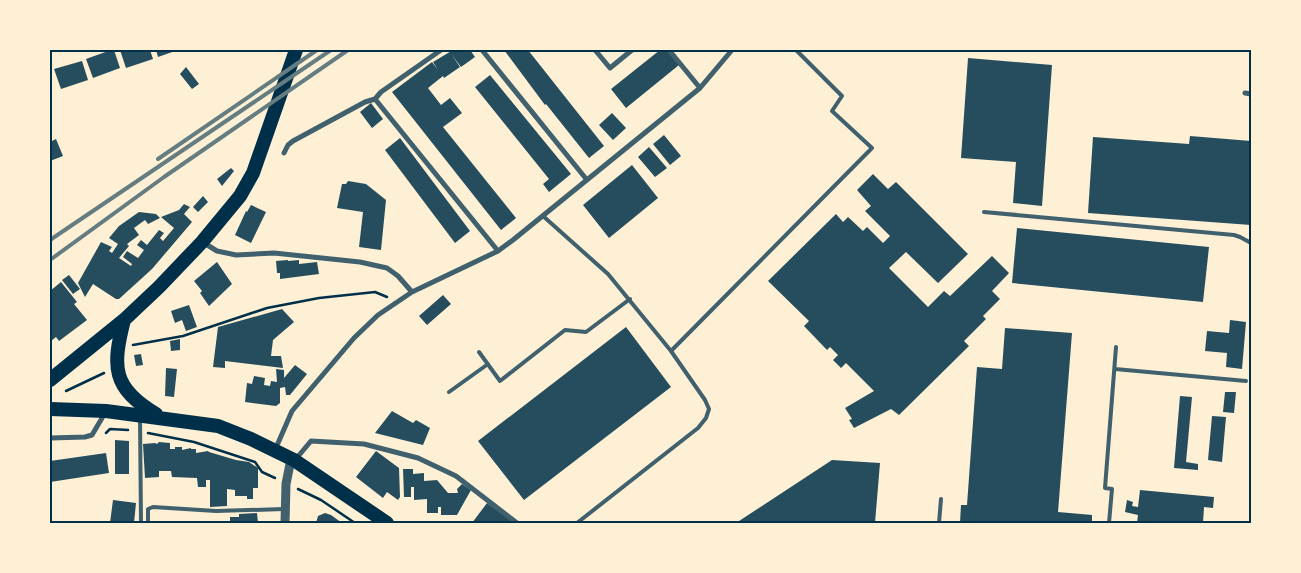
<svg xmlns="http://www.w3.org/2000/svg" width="1301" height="573" font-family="'Fira Sans',sans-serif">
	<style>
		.building { fill: #264d5e }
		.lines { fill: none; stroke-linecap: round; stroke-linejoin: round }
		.path { stroke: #003049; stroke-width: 2.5 }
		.service { stroke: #3f606c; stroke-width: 4 }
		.minor { stroke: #3f606c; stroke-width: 5 }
		.tertiary { stroke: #3f606c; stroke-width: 9 }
		.trunk { stroke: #003049; stroke-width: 14 }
		.rail { stroke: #657d81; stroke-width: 4 }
		.neatline { fill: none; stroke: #003049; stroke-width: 2 }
	</style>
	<rect width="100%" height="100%" fill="#fdf0d5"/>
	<path class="building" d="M111 50H114L120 68 93 78 86 59Z
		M120 50H150L153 59 126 68Z
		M156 50H178L158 57Z
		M453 50H470L475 57 461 67 452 55 460 67 444 78 443 76 428 88 441 105 450 98 462 113 443 127 516 218 501 230 392 92 432 62 438 70 433 62Z
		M504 50H528L604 146 589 158 546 104 545 105Z
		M660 50H667L679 65 626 108 611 89Z
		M968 58 1052 65 1042 206 1013 203 1016 162 961 158Z
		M82 61 88 80 61 89 54 69Z
		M186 67 199 84 192 89 180 74Z
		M490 75 571 174 549 192 543 184 549 179 475 87Z
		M371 103 383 119 372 128 360 112Z
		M612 113 626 128 613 140 599 125Z
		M664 135 681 156 670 165 653 144Z
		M1190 136 1251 141V225L1088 213 1093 137 1189 144Z
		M400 138 470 231 455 243 385 150Z
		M56 139 63 156 50 161V142Z
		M649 147 667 168 655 177 638 157Z
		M632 165 658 198 609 238 583 205Z
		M231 168 234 171 222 186 217 179Z
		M873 174 888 189 896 182 968 254 938 283 906 252 889 268 928 307 944 291 950 296 992 256 1009 273 992 291 1000 299 983 316 986 319 964 341 969 346 899 415 891 409 854 428 849 420 852 419 845 408 874 391 846 363 841 368 833 360 838 355 830 347 827 350 804 326 809 321 768 281 836 214 843 222 848 217 863 231 867 227 883 243 890 236 865 211 871 206 857 190Z
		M348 181 366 184 386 200 381 250 359 247 363 212 337 208 342 184H346Z
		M203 196 208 202 198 212 193 207Z
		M184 204 190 207 184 214 192 222 152 269 119 299H116L93 284 85 297 78 283 101 242 112 247 109 251 112 253 118 244 109 238 119 226 139 212 156 214 160 218 148 224 145 220 134 228 139 235 127 244 129 246 119 258 131 266 132 264 123 257 127 251 138 258 144 250 137 245 141 240 147 245 159 230 164 233 160 238 163 241 174 228 161 217 179 210Z
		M251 205 266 212 251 243 235 235 246 211 247 212Z
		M1017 228 1209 247 1203 302 1012 283Z
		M288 260V261L299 260V264L317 262 319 274 280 279V273H277L276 261Z
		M217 262 232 284 209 306 200 293 202 291 194 281Z
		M69 275 80 289 73 294 62 280Z
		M61 282 77 302 74 304 87 320 59 341 56 337 51 341 50 339V291Z
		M443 295 451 304 427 325 419 316Z
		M189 305 197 327 186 331 182 320 175 323 171 311Z
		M282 309 294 322 273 340 271 356H281L283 368 225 361V368L213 367 218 327Z
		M1230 320 1246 322 1242 369 1226 367 1227 353 1205 351 1207 331 1229 333Z
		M626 327 671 387 524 500 478 441Z
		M1005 328 1072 333 1058 512 1092 515V523H960L961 505H967L977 367 1002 369Z
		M180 339V350L171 351 170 341Z
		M141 354 143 365 136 366 134 355Z
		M295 365 307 374 290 395H286L285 387 280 388V403L276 406 245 402 247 383 252 384 254 376 265 378 264 385 270 386 271 381 277 382 276 369 284 370V378Z
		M166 368 177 369 174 397 165 396Z
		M1225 392H1236L1234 413 1223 412Z
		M1180 396 1192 397 1186 462 1198 464V470L1174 468Z
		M392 411 413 423 416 420 430 428 423 445 375 433Z
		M1212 416 1226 417 1222 462 1208 460Z
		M115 440 129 441V474H115Z
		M159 442 170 443V449H175V447H182V450L191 448V449H196V453L208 451 209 452 236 460 249 462 258 468V488H253V499H247V496H235V490L227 489V506L210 507V480H206V487H198L197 478 172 477 171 471H159V477L145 478 143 444 155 443 157 444Z
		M376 451 399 468 400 497 398 500 387 492 383 498 356 477Z
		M106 453 109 473 50 482V461Z
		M832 460 880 463 875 523H736Z
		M403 469H413V474L424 473V481L437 480 448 493H458L457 489 462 484 471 490 457 515H441V507H438V513H427V499L414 500V487H411V497H404Z
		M1140 490 1214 497 1213 508 1204 507 1203 523H1137L1138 515 1125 512 1127 500 1133 502 1132 506 1138 507Z
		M113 500 136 503 134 523H110Z
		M487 503 512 521 511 523H472Z
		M257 513 258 523H230V517H239V514Z
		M325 513 331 515 342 523H316L318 516Z"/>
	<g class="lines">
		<path class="path" d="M133 345 183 336 267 308 319 298 375 292 387 297
			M66 391 104 373
			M106 433 110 429 128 430
			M148 433 194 442 255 462 262 472 275 478
			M298 489 321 500 355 523"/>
		<path class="service" d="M984 212 1234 235 1240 237 1251 243
			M543 216 608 274 671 351 705 400 709 409 706 418 698 428 577 523
			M671 351 872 148 832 111 842 96 796 50
			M479 352 500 381 565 330 586 332 630 299
			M1115 369 1246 381
			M449 392 488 364
			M140 417 141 523
			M148 523V509L153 507 216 511 284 509
			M939 523 941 499
			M1109 523 1112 489 1105 488 1116 347"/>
		<path class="minor" d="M482 50 587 180
			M595 50 610 68 632 50
			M669 50 700 88
			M1245 93 1251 94
			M375 99 498 251
			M284 153 288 145 293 141 365 102 375 99 381 92 441 50
			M204 243 217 251 236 255 274 253 360 262 387 268 398 276 412 292
			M50 438 85 437 92 435 105 413
			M275 450 292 411 354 338 378 315 412 292 498 251 513 240 700 88 732 50
			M295 460 311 441 364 444 418 458 456 476 517 523"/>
		<path class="tertiary" d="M285 523 286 484 291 459"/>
		<path class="trunk" d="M124 320C112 367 112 388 156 414
			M50 380 124 320 159 287 202 242 240 196 253 173 296 50
			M50 409 106 411 218 426 251 439 294 460 387 523"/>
		<path class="rail" d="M158 159 317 50
			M50 240 331 50
			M50 260 164 177 348 50"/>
	</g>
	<rect width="1301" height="573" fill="none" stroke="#fdf0d5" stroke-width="102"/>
	<rect x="51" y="51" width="1199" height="471" class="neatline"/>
</svg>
